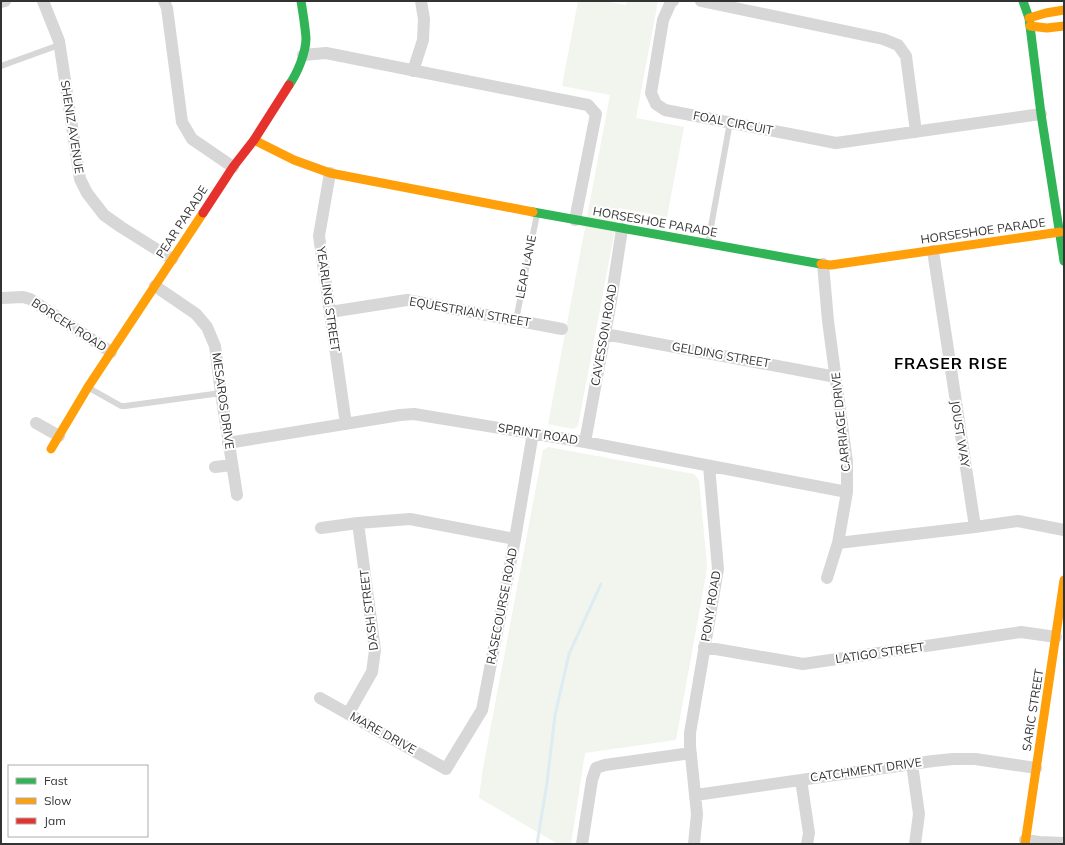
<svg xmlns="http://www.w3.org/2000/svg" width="1065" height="845" font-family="Mulish,sans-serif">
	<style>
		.green { fill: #f1f5ed }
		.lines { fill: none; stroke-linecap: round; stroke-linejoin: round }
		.stream { stroke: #ddebf3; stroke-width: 3 }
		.lane { stroke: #d7d7d7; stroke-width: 6 }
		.street { stroke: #d7d7d7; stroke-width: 12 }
		.fast { stroke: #30b455; stroke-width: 9 }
		.slow { stroke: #ff9f0a; stroke-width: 9 }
		.jam { stroke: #e5322d; stroke-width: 9 }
		.labels { text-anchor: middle; stroke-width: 4; stroke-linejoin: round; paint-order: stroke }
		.street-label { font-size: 12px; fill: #333; stroke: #fff }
		.district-label { font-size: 16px; font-weight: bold; letter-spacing: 1px; fill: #000; stroke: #fff }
	</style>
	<rect width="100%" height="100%" fill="#fff"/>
	<path class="green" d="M578 1H604L626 5 627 1H658L636 118 684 127 667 217 619 208 578 426 573 429 548 424 610 95 562 86Z
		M548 447 694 474 699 480 707 565 706 575 676 740 585 753 571 844H558L479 798 483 768 543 450Z"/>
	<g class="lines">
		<path class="stream" d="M537 844 547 783 555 715 569 654 601 584"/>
		<path class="lane" d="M1 66 59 45
			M708 243 730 122
			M516 320 537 214
			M89 388 121 406H125L221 393"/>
		<path class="street" d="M43 1 59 41 80 179 87 193 104 215 121 227 172 259
			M164 1 167 8 182 122 192 139 233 167
			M673 1 671 2 663 20 651 93 656 104 665 110 836 143 1041 114
			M701 1 883 39 898 45 906 56 916 132
			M1 2 5 1
			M303 55 326 53 588 105 596 114 575 220
			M413 71 423 40 424 19 421 1
			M330 173 319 236 346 424
			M933 251 975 527 1018 521 1064 530
			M823 264 828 321 847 462V492L838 543 827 578
			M155 286 196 314 207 327 215 346 221 393 237 495
			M2 298 23 297 30 299 111 352
			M330 312 407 300 562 329
			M605 334 836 377
			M36 423 59 436
			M585 442 611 301 622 229
			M228 443 400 415 414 414 585 442 847 492
			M215 467 232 465
			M321 528 358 523 410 519 515 539
			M838 543 975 527
			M704 647 803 664 1021 632 1056 637
			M320 698 446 769 482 710 515 539 533 433
			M348 714 372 672 375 650 358 523
			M912 764 919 814 915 844
			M801 780 809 833 807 844
			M696 795 933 761 953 759H975L1036 768
			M1025 840 1039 842 1064 843
			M582 844 592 780 596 768 605 765 691 753
			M694 844 697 814 690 746V733L718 569 709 466"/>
		<path class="fast" d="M1023 1 1029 18 1041 114 1064 261
			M289 85C297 74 306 53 306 38 305 26 303 13 301 1
			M533 212 821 264"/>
		<path class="slow" d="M1029 18 1046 13 1064 10
			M1030 26 1047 28 1064 26
			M254 140 294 160 330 173 533 212
			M821 264 831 265 1060 232
			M51 449 88 387 203 213
			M1025 844 1064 580"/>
		<path class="jam" d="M203 213 233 167 254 140 289 85"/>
	</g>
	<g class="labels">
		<g class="street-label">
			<text transform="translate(733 123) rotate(11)" y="4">FOAL CIRCUIT</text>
			<text transform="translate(72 127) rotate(81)" y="4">SHENIZ AVENUE</text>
			<text transform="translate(182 222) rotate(-57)" y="4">PEAR PARADE</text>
			<text transform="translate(655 222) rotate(10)" y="4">HORSESHOE PARADE</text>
			<text transform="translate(983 231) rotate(-8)" y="4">HORSESHOE PARADE</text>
			<text transform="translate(526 267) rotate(-79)" y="4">LEAP LANE</text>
			<text transform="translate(328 299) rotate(82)" y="4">YEARLING STREET</text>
			<text transform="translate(470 312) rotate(10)" y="4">EQUESTRIAN STREET</text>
			<text transform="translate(69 325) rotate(33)" y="4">BORCEK ROAD</text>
			<text transform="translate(604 335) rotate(-80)" y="4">CAVESSON ROAD</text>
			<text transform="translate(721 355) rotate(10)" y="4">GELDING STREET</text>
			<text transform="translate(223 401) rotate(82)" y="4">MESAROS DRIVE</text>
			<text transform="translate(841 422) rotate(-96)" y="4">CARRIAGE DRIVE</text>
			<text transform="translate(538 434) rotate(9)" y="4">SPRINT ROAD</text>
			<text transform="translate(960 434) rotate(81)" y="4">JOUST WAY</text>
			<text transform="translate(502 606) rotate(-79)" y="4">RASECOURSE ROAD</text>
			<text transform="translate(711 606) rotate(-81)" y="4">PONY ROAD</text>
			<text transform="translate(369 610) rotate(-97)" y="4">DASH STREET</text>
			<text transform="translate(880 653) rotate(-8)" y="4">LATIGO STREET</text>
			<text transform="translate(1033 710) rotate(-81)" y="4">SARIC STREET</text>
			<text transform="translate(383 733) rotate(29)" y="4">MARE DRIVE</text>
			<text transform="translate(866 770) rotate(-8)" y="4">CATCHMENT DRIVE</text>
		</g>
		<g class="district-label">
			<text x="951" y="369">FRASER RISE</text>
		</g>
	</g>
	<rect width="1065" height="845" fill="none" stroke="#333333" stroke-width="4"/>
	<rect x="8" y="765" width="140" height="72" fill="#ffffff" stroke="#adadad"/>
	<rect x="16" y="778" width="20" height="6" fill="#30b455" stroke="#adadad"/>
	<text x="44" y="785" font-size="12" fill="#333333">Fast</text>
	<rect x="16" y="798" width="20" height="6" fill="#ff9f0a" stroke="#adadad"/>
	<text x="44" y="805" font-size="12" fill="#333333">Slow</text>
	<rect x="16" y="818" width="20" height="6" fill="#e5322d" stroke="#adadad"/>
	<text x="44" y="825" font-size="12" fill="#333333">Jam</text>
</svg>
